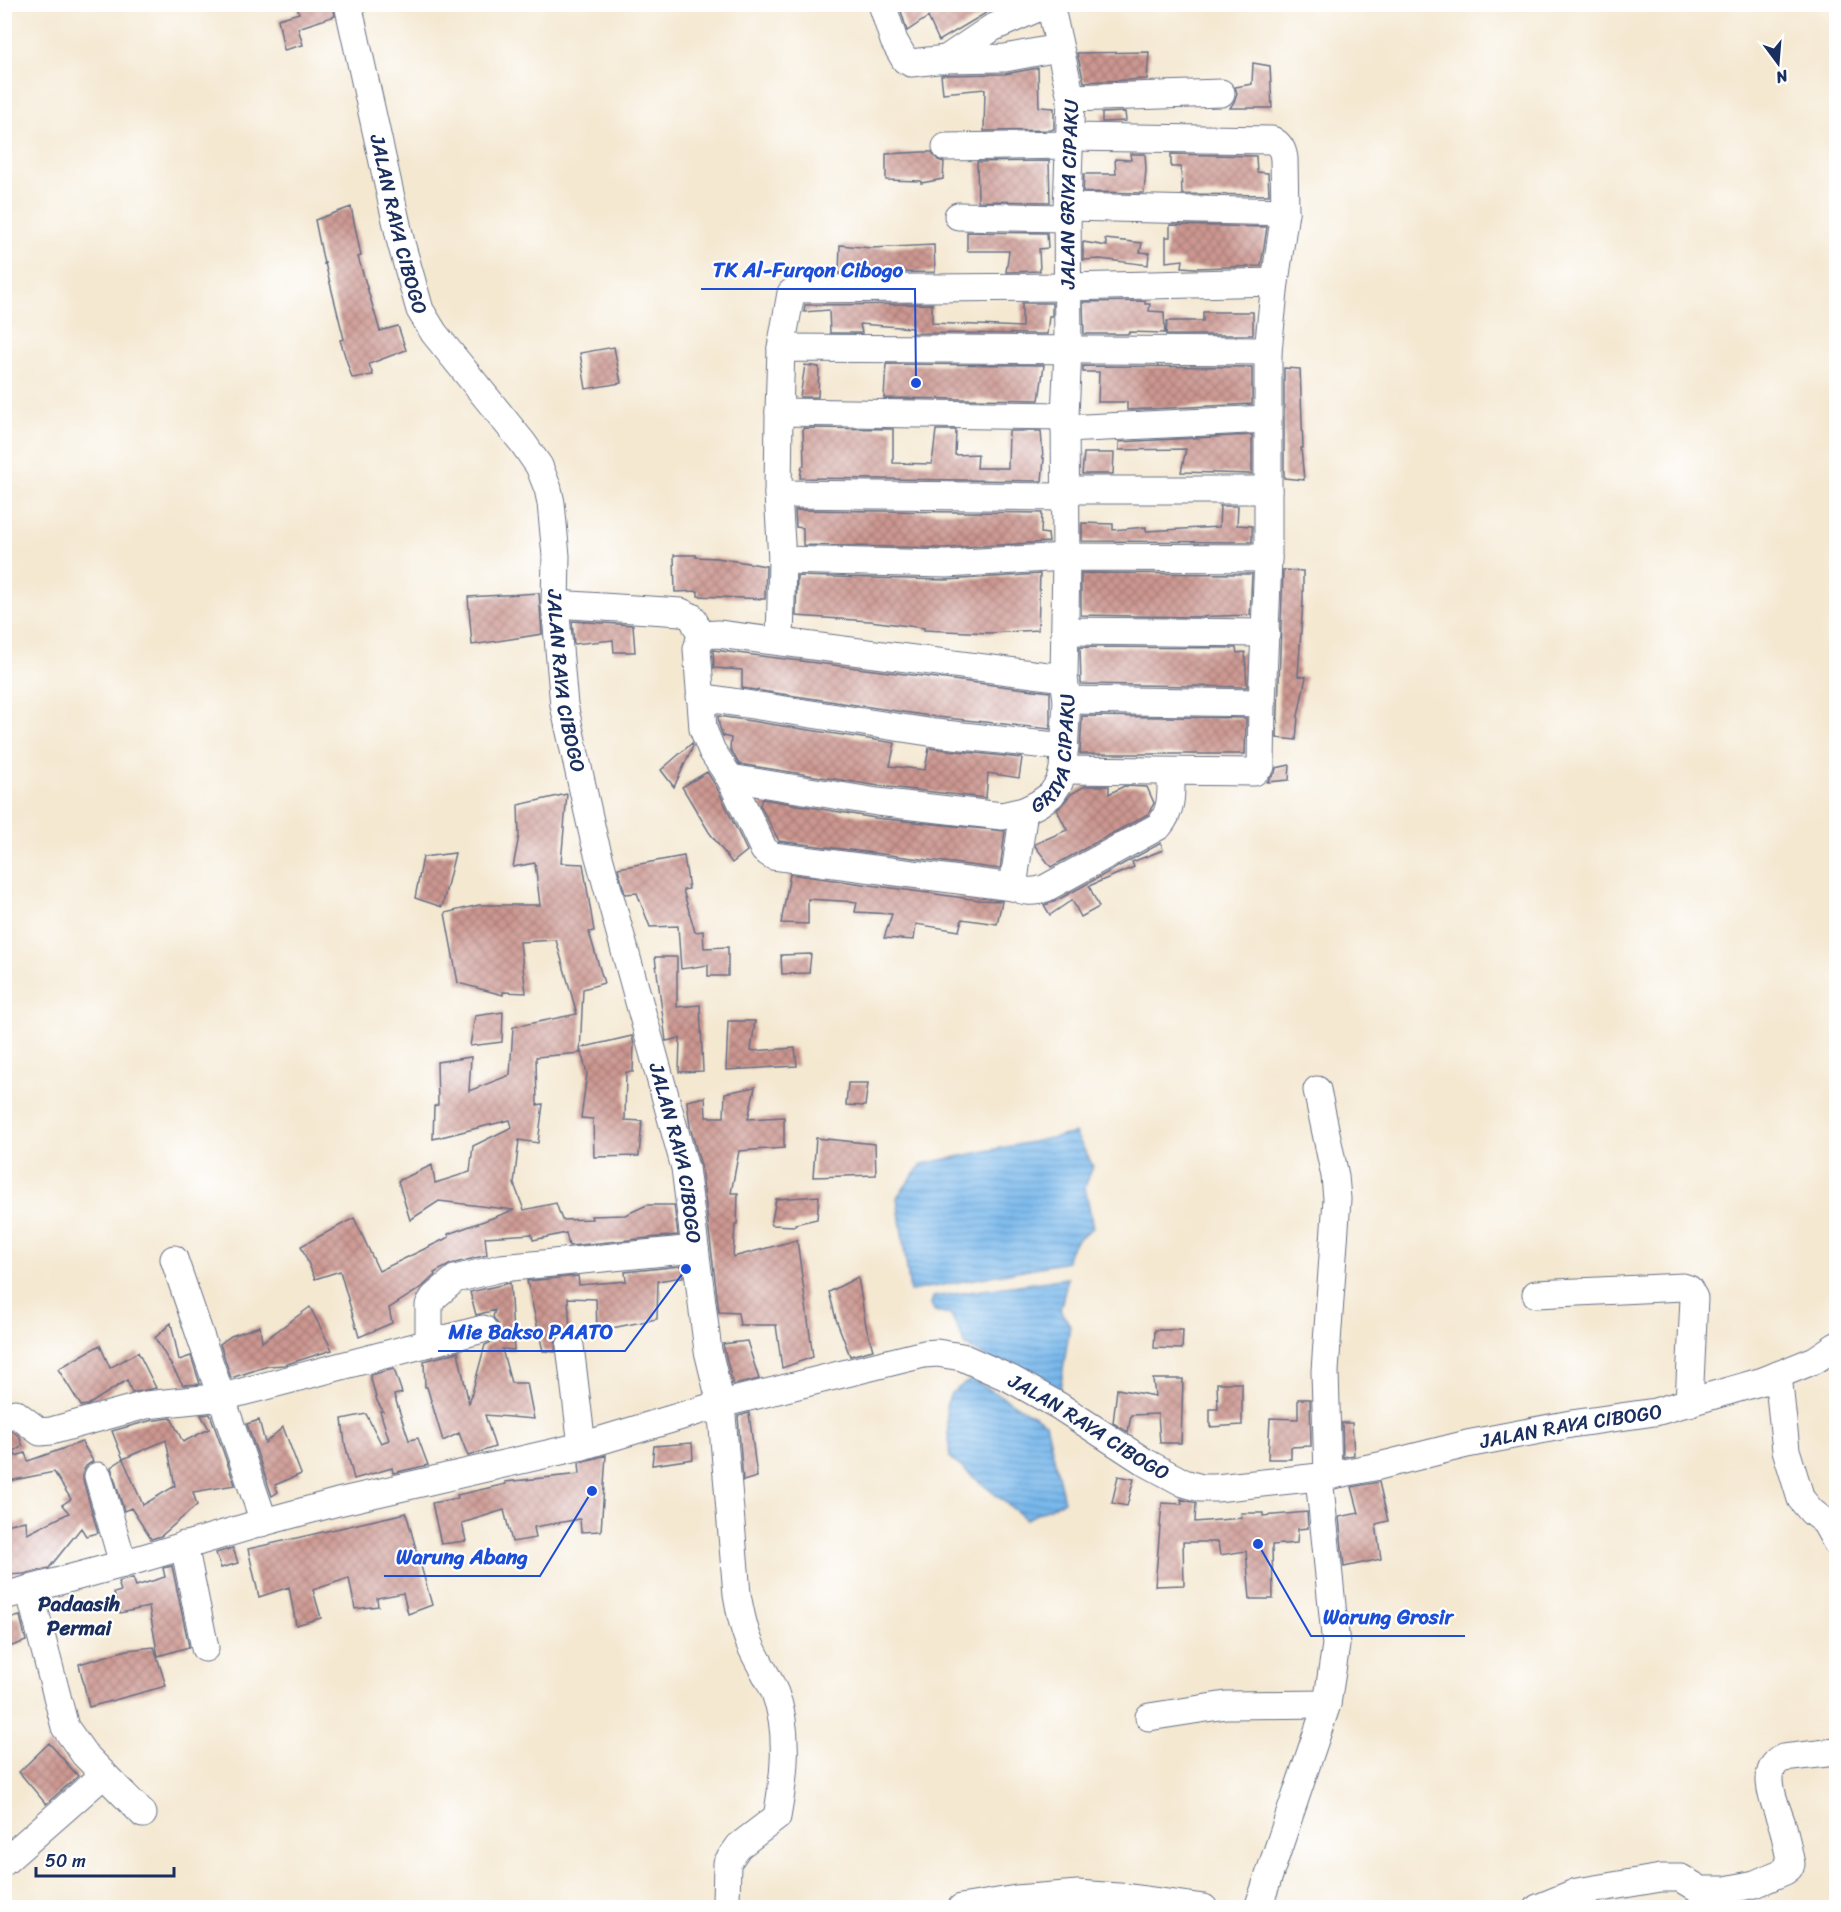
<svg xmlns="http://www.w3.org/2000/svg" width="1841" height="1912" font-family="Sriracha,sans-serif">
	<style>
		.water { fill: url(#water-rules); stroke: #4a74a5; stroke-width: 1.5 }
		.building { fill: url(#building-cross-hatch); fill-rule: evenodd }
		.lines { fill: none; stroke-linecap: round; stroke-linejoin: round }
		.minor-casing { stroke: #677086; stroke-width: 29 }
		.minor { stroke: #fff; stroke-width: 27 }
		.labels { text-anchor: middle; stroke-width: 4.5; stroke-linejoin: round; paint-order: stroke }
		.street-label { font-size: 20px; fill: #1b2f5e; stroke: #fff }
		.neighbourhood-label { font-size: 21px; font-weight: bold; fill: #1b2f5e; stroke: #fff }
		.leader { fill: none; stroke: #1d4ed8; stroke-width: 2 }
		.callout-dot { fill: #1d4ed8; stroke: #fff; stroke-width: 2 }
		.callout-label { font-size: 21px; text-anchor: middle; font-weight: bold; fill: #1d4ed8; stroke: #fff; stroke-width: 4.5; stroke-linejoin: round; paint-order: stroke }
	</style>
	<defs>
		<pattern id="water-rules" width="6" height="5" patternUnits="userSpaceOnUse" patternTransform="scale(1.5)"><rect width="6" height="5" fill="#78b8ec"/><path d="M0 2.5h6" fill="none" stroke="#6296c2"/></pattern>
		<pattern id="building-cross-hatch" width="8" height="8" patternUnits="userSpaceOnUse" patternTransform="scale(1.5)"><rect width="8" height="8" fill="#cd9790"/><path d="M0 0l8 8M0 8l8-8" fill="none" stroke="#a67c79"/></pattern>
	</defs>
	<rect width="100%" height="100%" fill="#fff"/>
	<filter id="ink" filterUnits="userSpaceOnUse"><feTurbulence type="fractalNoise" baseFrequency=".0167" numOctaves="2"/><feDisplacementMap in="SourceGraphic" scale="12" xChannelSelector="R" yChannelSelector="G"/><feConvolveMatrix kernelMatrix="1 2 1 2 8 2 1 2 1" color-interpolation-filters="sRGB"/></filter>
	<filter id="wash" filterUnits="userSpaceOnUse"><feTurbulence type="fractalNoise" baseFrequency=".008" numOctaves="4" result="noise"/><feDisplacementMap in="SourceGraphic" scale="24" xChannelSelector="R" yChannelSelector="G"/><feGaussianBlur stdDeviation="1.35" result="paint"/><feColorMatrix in="noise" values="0 0 0 0 0 0 0 0 0 0 0 0 0 0 0 0 0 1.4 0 .05"/><feComposite in="paint" operator="in"/></filter>
	<g filter="url(#wash)">
		<rect width="100%" height="100%" fill="#f4e8d1"/>
		<path class="water" d="M1075 1133 1093 1166 1085 1187 1093 1228C1080 1237 1068 1245 1067 1262L910 1291 897 1197 922 1164Z
			M1068 1278 1060 1310 1070 1325 1059 1397 966 1346 951 1315 934 1311 931 1304 933 1297Z
			M972 1379 1046 1423 1064 1501 1026 1519 950 1458 946 1406 951 1393Z"/>
		<g id="blocks">
			<path class="building" d="M296 4H333L335 16 298 28 303 45 284 50 278 19 299 13Z
				M899 4H1001L939 41 928 17 907 31Z
				M1149 52 1147 79 1084 82 1077 53Z
				M1253 63 1270 66 1272 108H1230L1235 100 1237 93 1235 87 1252 84Z
				M1038 68 1039 107 1054 108V129L1051 130 984 131 985 89 943 93 941 75 1005 74Z
				M1125 112 1126 121 1102 122V113Z
				M923 152H932L938 160 944 162 943 179 921 183V181L886 180V154Z
				M1130 154H1145L1146 169 1144 193 1083 192 1084 174H1116L1115 159 1131 160Z
				M1171 154 1256 156 1257 172 1268 173 1269 195 1182 194 1181 167H1171Z
				M1049 161 1050 202 978 201 977 162Z
				M351 207 361 256 358 257 380 331 398 326 406 350 369 364 373 375 352 378 340 340 344 339 325 263 324 264 315 220Z
				M1170 225 1267 227 1261 266 1195 268 1182 267 1183 260 1166 262V237H1170Z
				M967 232 1047 233 1048 248 1039 249 1040 271 1006 272 1009 251H967Z
				M1105 239 1142 243 1140 252 1149 253 1148 265 1100 259 1083 260V242L1107 246Z
				M840 245 871 248 934 245 935 272 839 273Z
				M1145 301V304H1150L1149 311 1164 312 1165 333 1129 332V334H1084L1083 302Z
				M1022 303H1052V316H1049L1047 334 912 333V328L860 324 862 333H830L829 310 804 312 805 305 932 304V323L1022 327Z
				M1203 312H1253V335H1166L1167 321H1203Z
				M614 347 621 383 586 389 580 353Z
				M886 364 1044 365 1039 400 884 398Z
				M805 365 819 367 818 397H800Z
				M1083 366 1252 367V404L1127 410V402H1098L1099 372H1083Z
				M1284 368 1300 369 1303 448H1301L1304 480 1284 478Z
				M803 428 893 429V463L932 464 936 430H956L955 455 978 454 977 468H1008L1009 431H1041L1043 458H1044L1042 481 800 478 802 466H804Z
				M1252 435V474L1181 472 1186 449 1119 450V442Z
				M1084 453H1114L1113 474H1082Z
				M1220 506H1238L1237 525 1252 526V542L1082 541V523L1113 524V530L1146 527V531L1219 527Z
				M795 510 1042 513 1041 533 1048 534 1049 542 946 548 803 545V528L796 527Z
				M674 555H696V557L717 558 766 566 765 599 698 596V591L675 592Z
				M1283 570 1303 571V601L1298 676 1306 677 1298 716 1296 740 1277 738Z
				M1081 573 1252 574 1250 615 1193 617 1081 615Z
				M1040 574 1038 630 990 633 924 630V628L870 621 796 616 797 576 946 580Z
				M539 593 542 634 472 645 468 597Z
				M572 621 633 625 635 652H614L613 640 574 644Z
				M1080 647 1236 648 1237 653 1245 652 1247 687 1081 684Z
				M713 650 1050 692V729L937 717 742 688V670L714 668Z
				M718 716 895 743 890 766 925 770 929 748 1022 758 1019 778 988 773 986 798 879 786 739 764 730 749 731 738 723 736 719 725Z
				M1082 716 1246 718 1245 754H1080Z
				M692 743 693 746 674 787 661 770Z
				M1290 765 1289 780 1267 782 1275 773 1276 768Z
				M707 772 716 786 747 851 732 863 709 832 682 787Z
				M1085 786H1109V794L1124 786 1147 787 1154 803 1148 814 1051 867 1035 846V844L1067 830 1057 810 1071 794Z
				M567 794 561 863 583 864 594 931 589 932 604 983 583 989 580 1053 536 1057 537 1105 543 1104 538 1143 519 1140 514 1184 524 1210 556 1203 562 1220 592 1219 591 1216 625 1215 647 1205H674L678 1235 569 1246 566 1233 533 1240 532 1234 485 1237 487 1255 451 1264 434 1273 435 1275 421 1288 389 1308 392 1323 359 1337 340 1271 315 1279 301 1246 354 1218 379 1271 449 1237 448 1234 514 1210 439 1201 410 1220 398 1181 432 1165 435 1183 470 1172 473 1146 512 1127 510 1120 433 1139 434 1106 438 1105 437 1062 471 1057 469 1091 510 1075 513 1027 577 1014 556 940 520 942 526 993 503 992V995L458 983 445 913 479 905H540L535 863 513 867 519 836 518 805Z
				M762 799 875 818 1005 831 1000 869 779 841 760 805Z
				M1161 843 1163 850 1132 862 1134 867 1089 886 1099 907 1081 917 1072 900 1050 915 1044 905 1054 902Z
				M455 853 442 907 415 898 423 857Z
				M684 856 689 889 683 890 695 932 703 931 704 948 728 947V976H708V965L681 969 678 926 650 927 637 893 625 894 618 868Z
				M790 874 979 900 1002 901 997 924 962 919 959 931 916 924 914 940 884 938 892 914 855 912 857 902 808 899V924L781 923Z
				M811 954 809 973 782 974 781 955Z
				M655 957H677V1007L700 1005 703 1071 679 1072 680 1038 666 1041Z
				M503 1012 502 1042 470 1046 475 1016Z
				M728 1021H755L751 1051 795 1048 797 1066 726 1070Z
				M632 1036 634 1044 633 1072H626L625 1120 642 1121 639 1156 594 1157 593 1119 581 1118 587 1073 580 1048Z
				M848 1083H868L865 1106 846 1105Z
				M755 1087 748 1119 784 1117V1148L739 1151 731 1193H738L737 1224H735L733 1257 797 1240 813 1357 782 1368 776 1325H740L738 1313 719 1312 701 1166 690 1127 687 1101 705 1097 706 1117H724L725 1093Z
				M816 1138 875 1144 876 1175 813 1177Z
				M819 1196 817 1219 795 1224V1226L771 1225 776 1199Z
				M681 1266 683 1277 658 1281 657 1319 597 1331 596 1299 568 1298 570 1331 561 1333 556 1339 555 1352 543 1351 527 1281 578 1276 579 1285 626 1281 625 1272Z
				M858 1277 866 1326 873 1350 850 1356 836 1319 829 1292Z
				M510 1283 514 1350 502 1349 511 1383H527L534 1419 485 1415 495 1447 468 1456 459 1433 443 1441 427 1387H425L424 1361 458 1352 469 1404 485 1345 494 1341 498 1333V1324L493 1317 495 1310 476 1315 470 1292Z
				M310 1307 332 1350 284 1365 268 1366 231 1378 220 1344 231 1336 260 1326 262 1342Z
				M171 1323 179 1360 191 1356 200 1384 183 1385 155 1338Z
				M1155 1330H1183L1182 1349 1154 1348Z
				M747 1341 759 1379 733 1385 723 1344Z
				M100 1345 110 1368 138 1352 156 1388 132 1393 127 1380 88 1405 81 1406 58 1369Z
				M394 1369 402 1393 394 1395 409 1440 418 1438 428 1465 393 1473 392 1468 354 1479 345 1444 342 1419 366 1414 381 1443 389 1440 380 1411H383L377 1401 370 1375Z
				M1153 1379H1183L1181 1443H1160L1158 1414 1131 1415 1128 1432 1113 1423 1117 1389 1155 1396Z
				M1217 1383H1242V1425L1210 1427V1409H1218Z
				M1298 1399H1310L1311 1446 1291 1447V1459H1268L1270 1418 1298 1419Z
				M749 1413 757 1477 743 1481 738 1416Z
				M210 1414 235 1485 193 1492 197 1505 161 1536 151 1539 131 1508 124 1511 111 1467 123 1459 112 1431 149 1421 171 1418 183 1442 209 1429 201 1415ZM166 1440 175 1486 143 1505 123 1459Z
				M259 1420 265 1443 283 1427 301 1474 275 1485 278 1492 272 1496 247 1424Z
				M1342 1423H1352L1354 1455 1343 1457Z
				M12 1431 19 1436 23 1446 14 1451 16 1456 25 1453 28 1461 82 1442 93 1461 86 1466 83 1472V1480L98 1533 86 1536 81 1528 49 1568 24 1574 4 1575V1525L26 1521 27 1534 69 1513 62 1505 71 1499 54 1472 4 1482V1432Z
				M692 1443 693 1459 652 1465 654 1446Z
				M606 1455 601 1531 581 1532 580 1519 534 1527 536 1538 512 1542 504 1510 462 1523 466 1541 441 1544 432 1503 458 1498 457 1495 506 1484 505 1482 580 1474 579 1463Z
				M1118 1476 1134 1479 1127 1506 1112 1503Z
				M1379 1482 1388 1521 1376 1524 1381 1559 1344 1567 1339 1517 1359 1513 1352 1487Z
				M1181 1499 1196 1503 1195 1522 1242 1518 1241 1513H1263V1516L1307 1512 1308 1528 1298 1529 1297 1543 1272 1545 1273 1599H1250L1246 1551 1220 1555 1218 1542H1183L1184 1585 1155 1586 1162 1503 1182 1504Z
				M406 1513 432 1605 408 1614 403 1593 377 1598 378 1606 355 1609 349 1578 313 1590 321 1618 296 1625 289 1587 259 1597 248 1549Z
				M233 1548 238 1563 221 1568 216 1553Z
				M172 1566 189 1647 158 1656 149 1607 120 1613 114 1593 121 1591 118 1582 133 1578 136 1586 165 1577 163 1568Z
				M20 1616 26 1641 4 1649V1620Z
				M154 1647 166 1686 89 1707 79 1664 127 1650Z
				M49 1743 78 1776 46 1804 19 1772Z"/>
		</g>
	</g>
	<g filter="url(#ink)">
		<use href="#blocks" fill-opacity="0" stroke="#677086" stroke-width="1.5"/>
		<g class="lines">
			<g class="minor-casing">
				<g id="minor">
					<path id="s1" d="M348 4 401 243 420 310 434 333 523 443 539 466 548 489 551 503 556 556 555 604 564 705 594 839 685 1168 708 1351 721 1404 924 1354 937 1353 962 1357 1011 1379 1059 1406 1145 1462 1184 1483 1201 1488H1216L1328 1476 1379 1466 1467 1444 1571 1424 1655 1412 1763 1381 1815 1360 1836 1346"/>
					<path d="M882 4 894 41 905 60 911 63 946 59 1005 58 1058 48"/>
					<path d="M946 59 992 28 1047 4"/>
					<path d="M1071 98 1221 93"/>
					<path d="M1069 137 1272 140C1280 144 1283 150 1284 159L1285 212 1275 282"/>
					<path d="M946 147 1068 145"/>
					<path d="M1067 207 1285 212"/>
					<path d="M958 216 1066 218"/>
					<path d="M781 348 791 293 797 289 1068 287 1275 282 1268 351V558L1262 703 1261 766 1254 772 1063 770"/>
					<path d="M779 412 781 348 1268 351"/>
					<path d="M1065 429 1267 419"/>
					<path d="M1066 490H1268"/>
					<path d="M778 494 1065 497"/>
					<path d="M782 560 946 564 1066 557 1268 558"/>
					<path d="M555 604 681 612 692 617 701 635"/>
					<path d="M1065 631 1266 633"/>
					<path d="M780 641 782 560 778 494 779 412 1065 416"/>
					<path d="M1064 678 718 634 701 635 697 649 703 729 712 751 730 778 764 850 773 856 1013 887C1026 892 1033 893 1046 888L1159 826C1173 810 1171 791 1171 772"/>
					<path d="M700 697 935 733 1065 747"/>
					<path d="M1067 700 1262 703"/>
					<path id="s2" d="M730 778 877 802 1002 816 1024 811 1038 804 1051 795 1059 783 1063 770 1067 700 1064 678 1066 557 1065 416 1068 349 1067 207 1071 98 1050 4"/>
					<path d="M1013 887 1024 811"/>
					<path d="M1317 1090 1335 1176 1337 1199 1325 1371 1328 1476"/>
					<path d="M174 1259 264 1522"/>
					<path d="M1536 1294 1683 1287 1689 1289 1694 1298 1689 1403"/>
					<path d="M429 1342V1305L434 1297 455 1279 501 1268 695 1249"/>
					<path d="M570 1346 582 1446"/>
					<path d="M1778 1375 1786 1450 1801 1499 1812 1512 1825 1522 1836 1542"/>
					<path d="M4 1417 15 1413 40 1432 51 1431 146 1405 223 1397 483 1329"/>
					<path d="M98 1476 123 1564"/>
					<path d="M184 1545 205 1648"/>
					<path d="M29 1589 65 1727 84 1754 143 1814"/>
					<path d="M4 1596 123 1564 264 1522 338 1502 582 1446 721 1404 737 1594C740 1611 743 1628 750 1644 757 1661 768 1676 775 1693 790 1731 784 1779 777 1817L739 1846 727 1863 726 1902 728 1908"/>
					<path d="M1149 1717 1226 1705 1327 1704"/>
					<path d="M4 1862 103 1775"/>
					<path d="M961 1908 1016 1899 1078 1894 1132 1898 1204 1908"/>
					<path d="M1258 1908 1327 1704 1336 1645 1319 1477"/>
					<path d="M1538 1908 1577 1892 1661 1878H1681L1701 1890H1726L1755 1884 1785 1871 1789 1868 1791 1864C1788 1851 1786 1838 1783 1827 1777 1808 1757 1769 1783 1758L1836 1752"/>
				</g>
			</g>
			<use href="#minor" class="minor"/>
		</g>
	</g>
	<g class="labels">
		<g class="street-label">
			<text dy="7" stroke="none"><textPath href="#s2" startOffset="933">JALAN GRIYA CIPAKU</textPath></text>
			<text dy="7" stroke="none"><textPath href="#s1" startOffset="226">JALAN RAYA CIBOGO</textPath></text>
			<text dy="7" stroke="none"><textPath href="#s1" startOffset="729">JALAN RAYA CIBOGO</textPath></text>
			<text dy="7" stroke="none"><textPath href="#s2" startOffset="370">GRIYA CIPAKU</textPath></text>
			<text dy="7" stroke="none"><textPath href="#s1" startOffset="1215">JALAN RAYA CIBOGO</textPath></text>
			<text dy="7" stroke="none"><textPath href="#s1" startOffset="2367">JALAN RAYA CIBOGO</textPath></text>
			<text dy="7" stroke="none"><textPath href="#s1" startOffset="1863">JALAN RAYA CIBOGO</textPath></text>
		</g>
		<g class="neighbourhood-label">
			<text x="79" y="1611">Padaasih<tspan x="79" dy="24">Permai</tspan></text>
		</g>
	</g>
	<path class="leader" d="M916 383L915 289H701M686 1269L625 1351H438M592 1491L540 1576H384M1258 1544L1311 1636H1465"/>
	<g class="callout-dot">
		<circle cx="916" cy="383" r="6"/>
		<circle cx="686" cy="1269" r="6"/>
		<circle cx="592" cy="1491" r="6"/>
		<circle cx="1258" cy="1544" r="6"/>
	</g>
	<g class="callout-label">
		<text x="808" y="277">TK Al-Furqon Cibogo</text>
		<text x="531" y="1339">Mie Bakso PAATO</text>
		<text x="462" y="1564">Warung Abang</text>
		<text x="1388" y="1624">Warung Grosir</text>
	</g>
	<rect width="1841" height="1912" fill="none" stroke="#fff" stroke-width="24"/>
	<g transform="translate(1778 63) rotate(164)" stroke="#ffffff" stroke-width="4.5" paint-order="stroke">
	<path d="M0-4.5L10 22L0 15L-10 22Z" fill="#1b2f5e"/>
	<text y="-9" font-size="16" font-weight="bold" text-anchor="middle" fill="#1b2f5e">N</text>
	</g>
	<path d="M36 1867v9h138v-9" fill="none" stroke="#1b2f5e" stroke-width="3"/>
	<text x="45" y="1867" font-size="18" fill="#1b2f5e" stroke="#ffffff" stroke-width="4.5" paint-order="stroke">50 m</text>
</svg>
